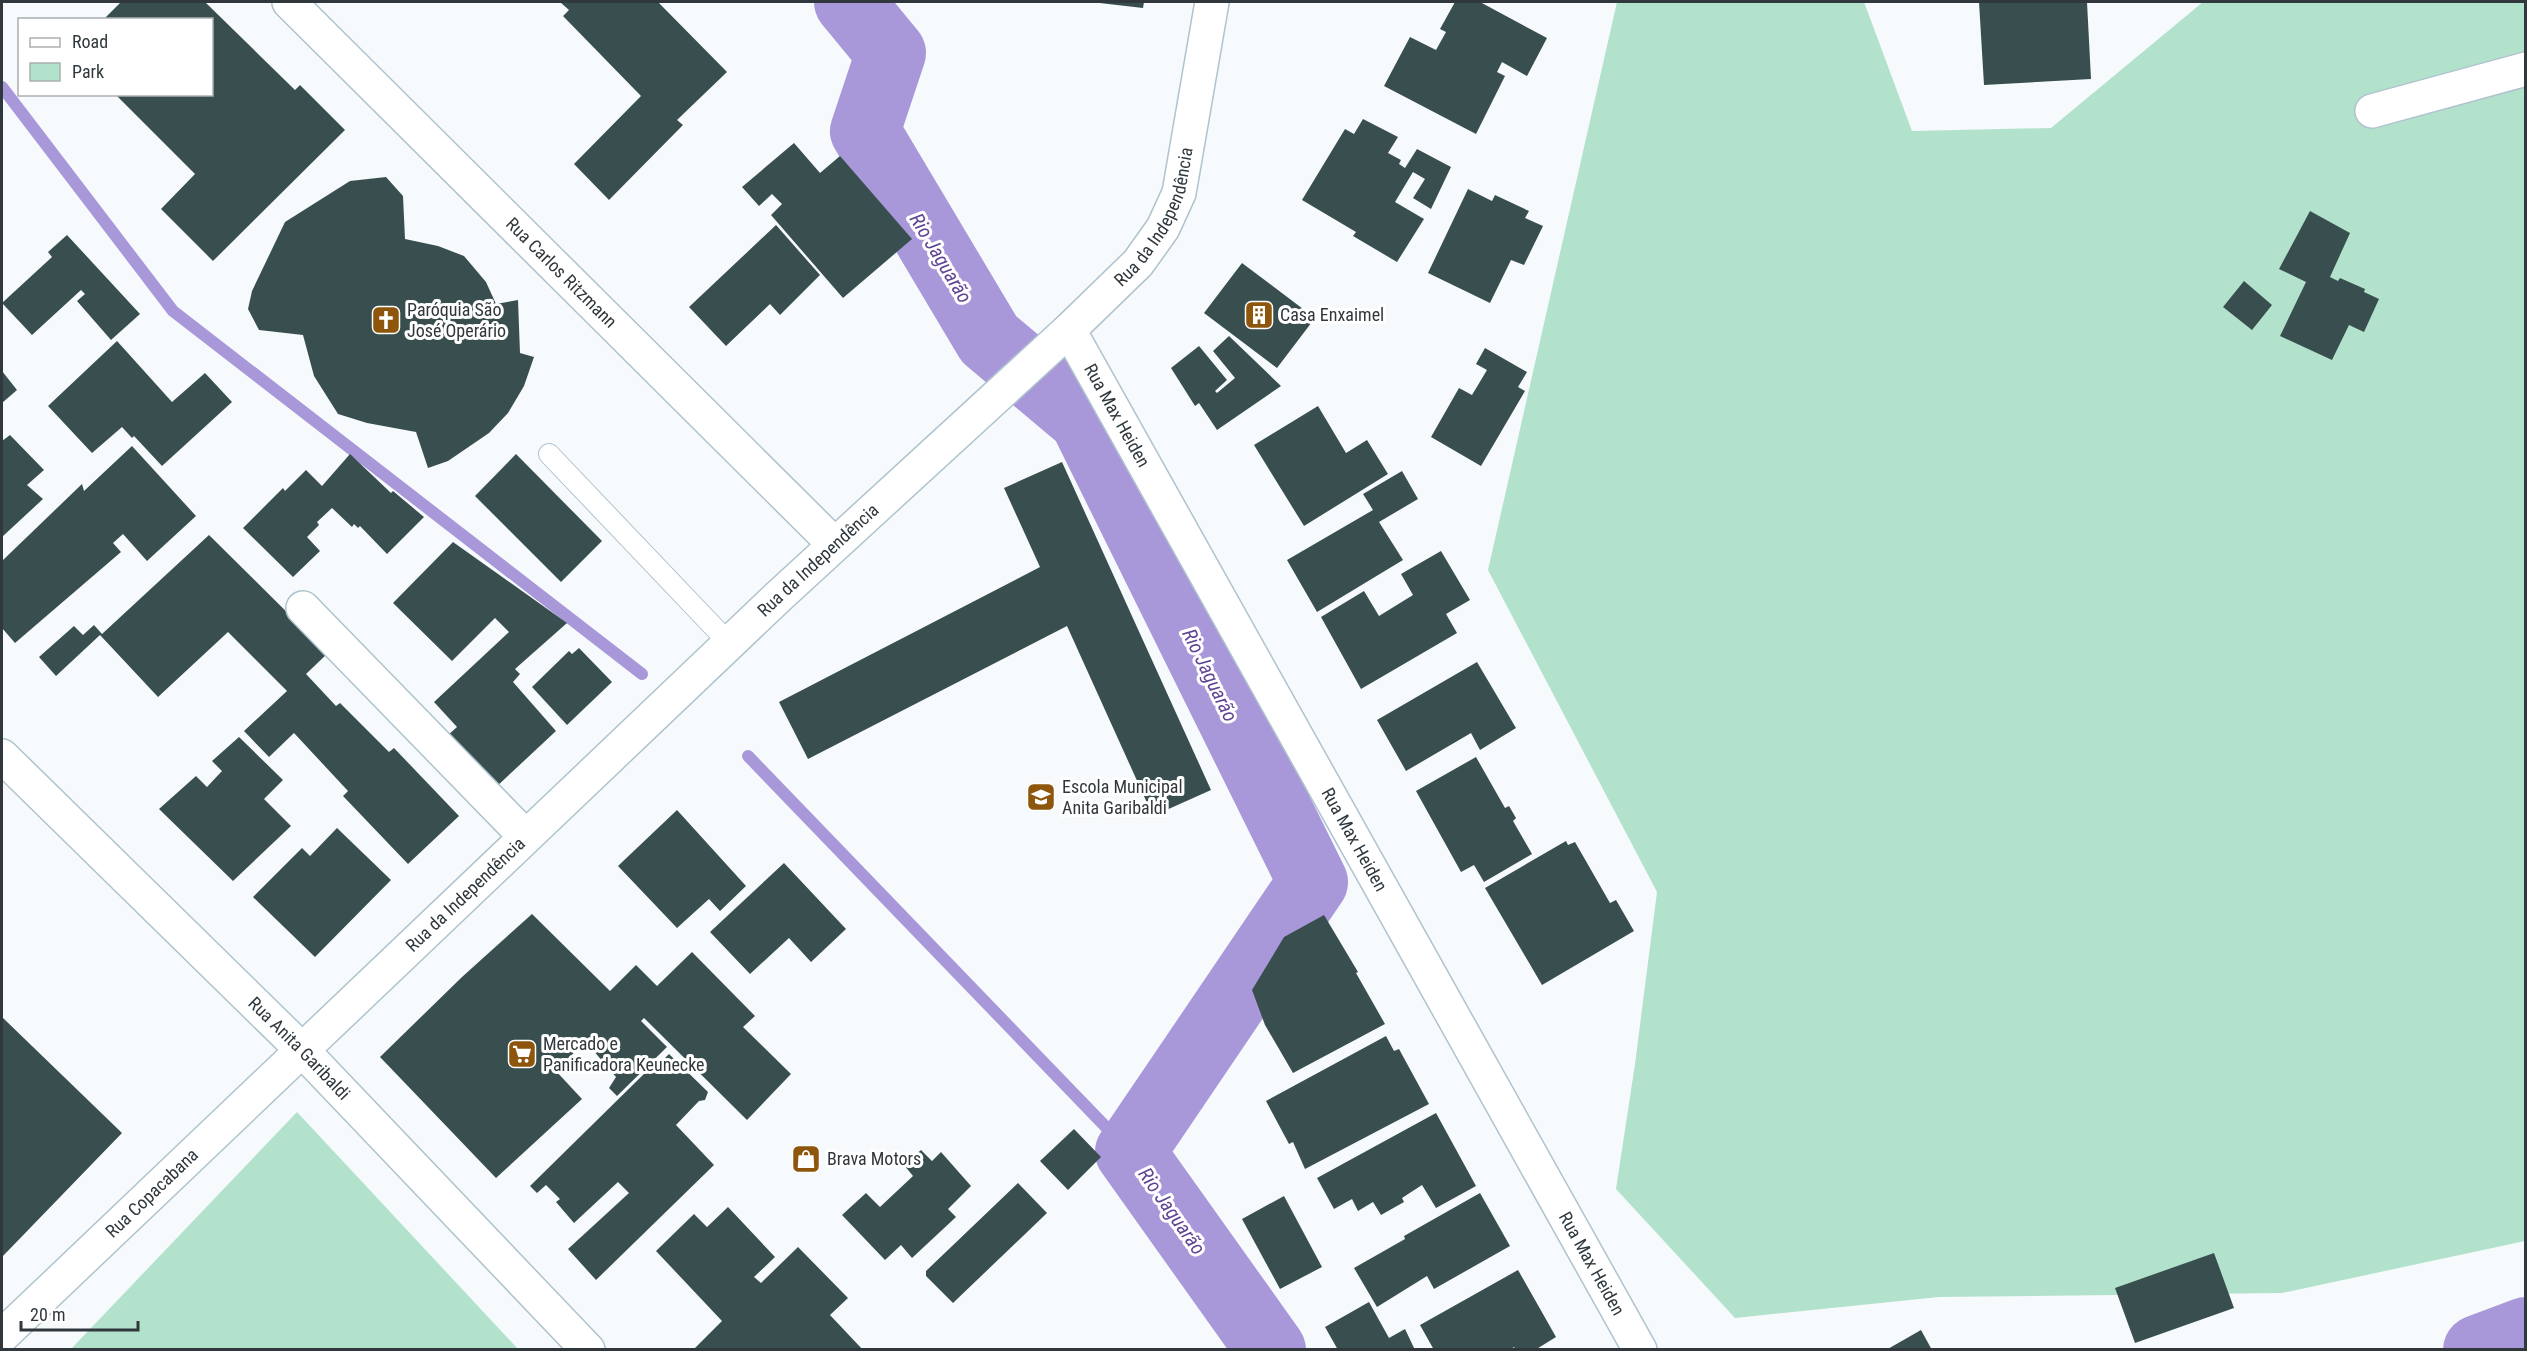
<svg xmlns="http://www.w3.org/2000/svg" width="2527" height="1351" font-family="'Roboto Condensed',sans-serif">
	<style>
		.green { fill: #b3e2cc }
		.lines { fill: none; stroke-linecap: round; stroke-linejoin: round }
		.stream { stroke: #a998d9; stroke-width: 12 }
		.river { stroke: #a998d9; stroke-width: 70 }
		.building { fill: #394f4f }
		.lane-casing { stroke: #afc3ce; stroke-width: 22 }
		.street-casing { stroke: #afc3ce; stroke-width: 36 }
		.secondary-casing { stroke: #afc3ce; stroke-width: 36 }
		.primary-casing { stroke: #afc3ce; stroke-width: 36 }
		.lane { stroke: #fff; stroke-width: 20 }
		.street { stroke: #fff; stroke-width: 33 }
		.secondary { stroke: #fff; stroke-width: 33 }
		.primary { stroke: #fff; stroke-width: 33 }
		.labels { text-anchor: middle; stroke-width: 6; stroke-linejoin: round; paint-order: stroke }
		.street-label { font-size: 18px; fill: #30383d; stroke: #fff }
		.poi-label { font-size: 18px; fill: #30383d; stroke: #fff; text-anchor: start }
		.water-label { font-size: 20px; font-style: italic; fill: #5f4594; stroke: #fff }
	</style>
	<rect width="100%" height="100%" fill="#f6fafc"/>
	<path class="green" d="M1617 2H1864L1912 131 2051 128 2203 2H2525V1241L2282 1293 1939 1297 1735 1318 1616 1189 1635 1064 1657 892 1488 570Z
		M297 1112 518 1349H71Z"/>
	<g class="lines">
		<path class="stream" d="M2 87 173 311 642 674
			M748 756 1130 1152"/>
		<path class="river" d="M849 2 891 53 865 131 989 339 1084 419 1313 882 1130 1152 1271 1350
			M2478 1350 2526 1332"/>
	</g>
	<path class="building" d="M121 2H205L295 90 300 85 345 130 213 261 161 209 195 174 115 94H212V20H103Z
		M560 2H658L727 72 677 120 683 125 609 200 574 164 641 96 563 16 569 10Z
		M1091 2H1144L1143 8Z
		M1455 2H1480L1547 38 1527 76 1502 62 1497 72 1505 76 1476 134 1384 86 1410 37 1436 50 1446 32 1440 29Z
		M1979 2H2087L2091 79 1984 85Z
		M1363 119 1398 137 1388 153 1401 160 1399 164 1405 168 1417 149 1451 167 1431 209 1413 198 1425 179 1413 172 1395 202 1424 219 1397 262 1353 236 1356 232 1302 200 1345 129 1354 134Z
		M794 143 820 173 840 156 912 239 843 298 771 215 782 204 772 194 759 206 742 187Z
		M386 177 403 196 405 239 438 246 464 256 486 282 496 304 518 300 520 353 534 357 524 386 508 413 489 433 448 461 428 468 416 432 367 423 338 414 314 376 303 335 259 330 248 309 252 291 285 222 350 181Z
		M1468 189 1492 201 1495 195 1529 211 1525 218 1543 226 1524 265 1511 260 1490 303 1428 273Z
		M2310 211 2350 233 2330 277 2338 281 2340 278 2365 289 2364 292 2379 299 2364 332 2349 325 2332 360 2280 336 2306 282 2279 269Z
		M776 225 820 275 780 315 770 304 726 346 689 307Z
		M67 235 140 314 111 340 77 301 85 294 81 290 32 335 2 303 52 257 48 252Z
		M1242 263 1315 318 1277 368 1204 313Z
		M2244 281 2272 305 2252 330 2223 307Z
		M1229 336 1281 386 1217 430 1199 403 1195 406 1171 368 1199 346 1227 380 1215 391 1217 393 1235 378 1213 351Z
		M117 341 172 402 205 373 232 402 162 466 134 436 132 438 122 427 92 453 48 406Z
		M1485 348 1527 372 1518 387 1525 391 1481 466 1431 437 1459 388 1472 395 1487 370 1476 364Z
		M2 371 17 390 2 403Z
		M1318 406 1346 453 1367 440 1388 474 1304 526 1254 445Z
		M10 435 44 470 27 485 43 499 2 537V441Z
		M132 446 196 516 147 561 123 534 113 543 121 552 15 643 2 628V561L82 484 84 491Z
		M350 454 391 493 393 491 424 517 387 554 360 526 358 528 354 524 352 527 332 508 317 522 319 525 307 537 320 551 293 577 243 528 283 488 285 491 306 470 322 486Z
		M516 454 602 541 561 582 475 496Z
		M1062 462 1211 790 1153 816 1067 626 808 759 779 702 1040 567 1004 488Z
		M1402 471 1418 499 1379 522 1403 560 1317 612 1287 560 1373 510 1363 494Z
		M209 535 328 653 306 674 336 706 340 703 389 752 394 748 459 816 408 864 343 796 348 791 294 733 269 757 244 731 287 691 228 632 158 697 100 635 56 676 39 657 74 626 83 635 94 625 102 634Z
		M453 542 567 623 515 669 520 674 513 682 556 731 495 788 447 736 457 727 434 702 509 632 495 618 452 661 393 603Z
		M1441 551 1470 600 1446 614 1457 633 1361 689 1321 617 1364 591 1379 616 1413 595 1401 574Z
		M579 648 612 682 567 725 532 687 569 651 572 654Z
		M1477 662 1516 728 1480 750 1471 733 1406 771 1377 720Z
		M239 737 283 780 264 799 291 826 233 881 159 809 196 776 207 787 222 771 212 761Z
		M1476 757 1505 808 1509 806 1516 818 1513 821 1532 854 1484 882 1474 865 1461 872 1416 791Z
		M677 810 746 886 720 911 709 899 677 928 618 866Z
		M337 828 391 880 315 957 253 897 302 848 310 856Z
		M1566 841 1568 845 1575 842 1610 903 1616 900 1634 931 1542 985 1485 888Z
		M784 863 846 929 811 962 789 938 750 974 710 932Z
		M532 914 610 991 636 965 657 986 692 952 755 1016 743 1027 791 1074 747 1120 644 1018 641 1021 667 1047 617 1096 609 1088 616 1077 586 1042 555 1070 582 1099 496 1178 380 1057 462 977Z
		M1324 915 1358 972 1356 973 1385 1024 1293 1073 1265 1025 1252 990 1284 937Z
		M2 1017 122 1133 2 1257Z
		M1386 1036 1394 1051 1399 1049 1429 1104 1305 1169 1293 1142 1289 1144 1266 1101Z
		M669 1054 708 1092 705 1100 699 1101 676 1125 714 1165 596 1280 568 1249 629 1193 618 1182 574 1223 556 1202 560 1199 546 1185 537 1193 530 1186 648 1070 651 1072Z
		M1436 1113 1476 1186 1436 1208 1422 1185 1402 1198 1404 1202 1381 1215 1373 1202 1358 1211 1352 1199 1334 1209 1317 1178Z
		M1074 1129 1101 1157 1068 1190 1040 1161Z
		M921 1150 932 1161 941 1152 971 1186 948 1209 956 1217 912 1258 901 1245 885 1260 842 1215 866 1193 880 1207 913 1176 904 1165Z
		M1018 1183 1047 1213 953 1303 926 1276V1271Z
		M1480 1193 1510 1246 1434 1289 1427 1276 1377 1307 1354 1268 1405 1239 1404 1236Z
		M1284 1196 1322 1267 1280 1289 1242 1219Z
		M728 1207 775 1257 754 1277 761 1283 798 1247 848 1298 830 1315 863 1350H693L722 1321 656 1251 694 1214 707 1227Z
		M2214 1253 2234 1308 2135 1343 2115 1288Z
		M1518 1270 1556 1337 1535 1350H1516L1514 1347 1510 1350H1434L1420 1325Z
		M1369 1302 1389 1338 1405 1329 1415 1350H1338L1325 1327Z
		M1921 1330 1932 1350H1886Z"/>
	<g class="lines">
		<g class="lane-casing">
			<path id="lane" d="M549 454 729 643"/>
		</g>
		<g class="street-casing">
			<g id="street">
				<path id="s1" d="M289 2 834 544"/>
				<path d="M2372 111 2526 69"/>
				<path id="s2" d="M1069 330 1640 1350"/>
				<path d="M303 608 525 836"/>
			</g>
		</g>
		<g class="secondary-casing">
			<g id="secondary">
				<path id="s3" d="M2 1336 778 597 1069 330 1138 263 1163 228 1179 193 1212 2"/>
			</g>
		</g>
		<g class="primary-casing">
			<g id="primary">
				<path id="s4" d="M2 756 301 1049 588 1350"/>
			</g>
		</g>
		<use href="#lane" class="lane"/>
		<use href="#street" class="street"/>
		<use href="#secondary" class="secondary"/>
		<use href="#primary" class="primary"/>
	</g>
	<defs>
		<g id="building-square" transform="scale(1.5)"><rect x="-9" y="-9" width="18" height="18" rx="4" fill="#8e560c" stroke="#fff"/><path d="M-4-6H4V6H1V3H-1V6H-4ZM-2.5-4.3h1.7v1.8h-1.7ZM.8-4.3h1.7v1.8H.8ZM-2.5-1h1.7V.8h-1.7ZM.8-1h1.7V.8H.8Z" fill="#fff"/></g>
		<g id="church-square" transform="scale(1.5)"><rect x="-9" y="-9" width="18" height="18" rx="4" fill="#8e560c" stroke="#fff"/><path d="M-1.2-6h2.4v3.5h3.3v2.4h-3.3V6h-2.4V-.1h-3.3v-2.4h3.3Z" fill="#fff"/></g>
		<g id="school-square" transform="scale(1.5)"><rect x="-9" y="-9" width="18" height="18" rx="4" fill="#8e560c" stroke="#fff"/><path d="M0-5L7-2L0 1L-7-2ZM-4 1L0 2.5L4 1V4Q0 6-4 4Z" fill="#fff"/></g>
		<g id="supermarket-square" transform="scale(1.5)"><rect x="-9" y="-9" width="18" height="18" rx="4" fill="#8e560c" stroke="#fff"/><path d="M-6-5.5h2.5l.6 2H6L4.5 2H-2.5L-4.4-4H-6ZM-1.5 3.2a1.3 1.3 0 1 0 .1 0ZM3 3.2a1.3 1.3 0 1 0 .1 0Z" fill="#fff"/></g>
		<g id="shop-square" transform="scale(1.5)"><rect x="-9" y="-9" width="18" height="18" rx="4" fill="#8e560c" stroke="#fff"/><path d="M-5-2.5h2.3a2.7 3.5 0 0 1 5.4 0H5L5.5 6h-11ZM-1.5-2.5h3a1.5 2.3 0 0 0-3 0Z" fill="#fff"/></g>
	</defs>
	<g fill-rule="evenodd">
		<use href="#building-square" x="1259" y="315"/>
		<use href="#church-square" x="386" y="320"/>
		<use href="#school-square" x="1041" y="797"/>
		<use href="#supermarket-square" x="522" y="1054"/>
		<use href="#shop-square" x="806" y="1159"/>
	</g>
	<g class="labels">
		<g class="street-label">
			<text dy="6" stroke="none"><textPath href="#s3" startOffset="1612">Rua da Independência</textPath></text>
			<text dy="6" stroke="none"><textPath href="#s1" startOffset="384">Rua Carlos Ritzmann</textPath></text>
			<text dy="6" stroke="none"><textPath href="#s2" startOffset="98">Rua Max Heiden</textPath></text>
			<text dy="6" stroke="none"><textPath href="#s3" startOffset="1126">Rua da Independência</textPath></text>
			<text dy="6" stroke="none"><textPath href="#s2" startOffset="584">Rua Max Heiden</textPath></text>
			<text dy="6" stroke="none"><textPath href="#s3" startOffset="640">Rua da Independência</textPath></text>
			<text dy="6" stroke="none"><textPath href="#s4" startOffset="417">Rua Anita Garibaldi</textPath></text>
			<text dy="6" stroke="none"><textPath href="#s3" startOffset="207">Rua Copacabana</textPath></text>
			<text dy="6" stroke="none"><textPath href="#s2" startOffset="1070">Rua Max Heiden</textPath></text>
		</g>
		<g class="poi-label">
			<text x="407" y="316">Paróquia São<tspan x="407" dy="21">José Operário</tspan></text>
			<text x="1280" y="321">Casa Enxaimel</text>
			<text x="1062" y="793">Escola Municipal<tspan x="1062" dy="21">Anita Garibaldi</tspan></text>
			<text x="543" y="1050">Mercado e<tspan x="543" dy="21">Panificadora Keunecke</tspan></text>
			<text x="827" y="1165">Brava Motors</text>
		</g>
		<g class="water-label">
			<text transform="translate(941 258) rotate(59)" y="7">Rio Jaguarão</text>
			<text transform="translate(1210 675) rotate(64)" y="7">Rio Jaguarão</text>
			<text transform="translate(1172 1211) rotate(55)" y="7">Rio Jaguarão</text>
		</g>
	</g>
	<rect width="2527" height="1351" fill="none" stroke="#30383d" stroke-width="6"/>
	<rect x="18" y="18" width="195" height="78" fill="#ffffff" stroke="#acafb1" stroke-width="1.5"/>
	<rect x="30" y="38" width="30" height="9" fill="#ffffff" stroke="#acafb1" stroke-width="1.5"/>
	<text x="72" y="48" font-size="18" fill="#30383d">Road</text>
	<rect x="30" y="63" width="30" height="18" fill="#b3e2cc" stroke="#acafb1" stroke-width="1.5"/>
	<text x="72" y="78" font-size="18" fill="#30383d">Park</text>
	<path d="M21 1321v9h117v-9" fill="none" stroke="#30383d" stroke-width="3"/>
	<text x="30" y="1321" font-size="18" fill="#30383d" stroke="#ffffff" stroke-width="4.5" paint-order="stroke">20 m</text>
</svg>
